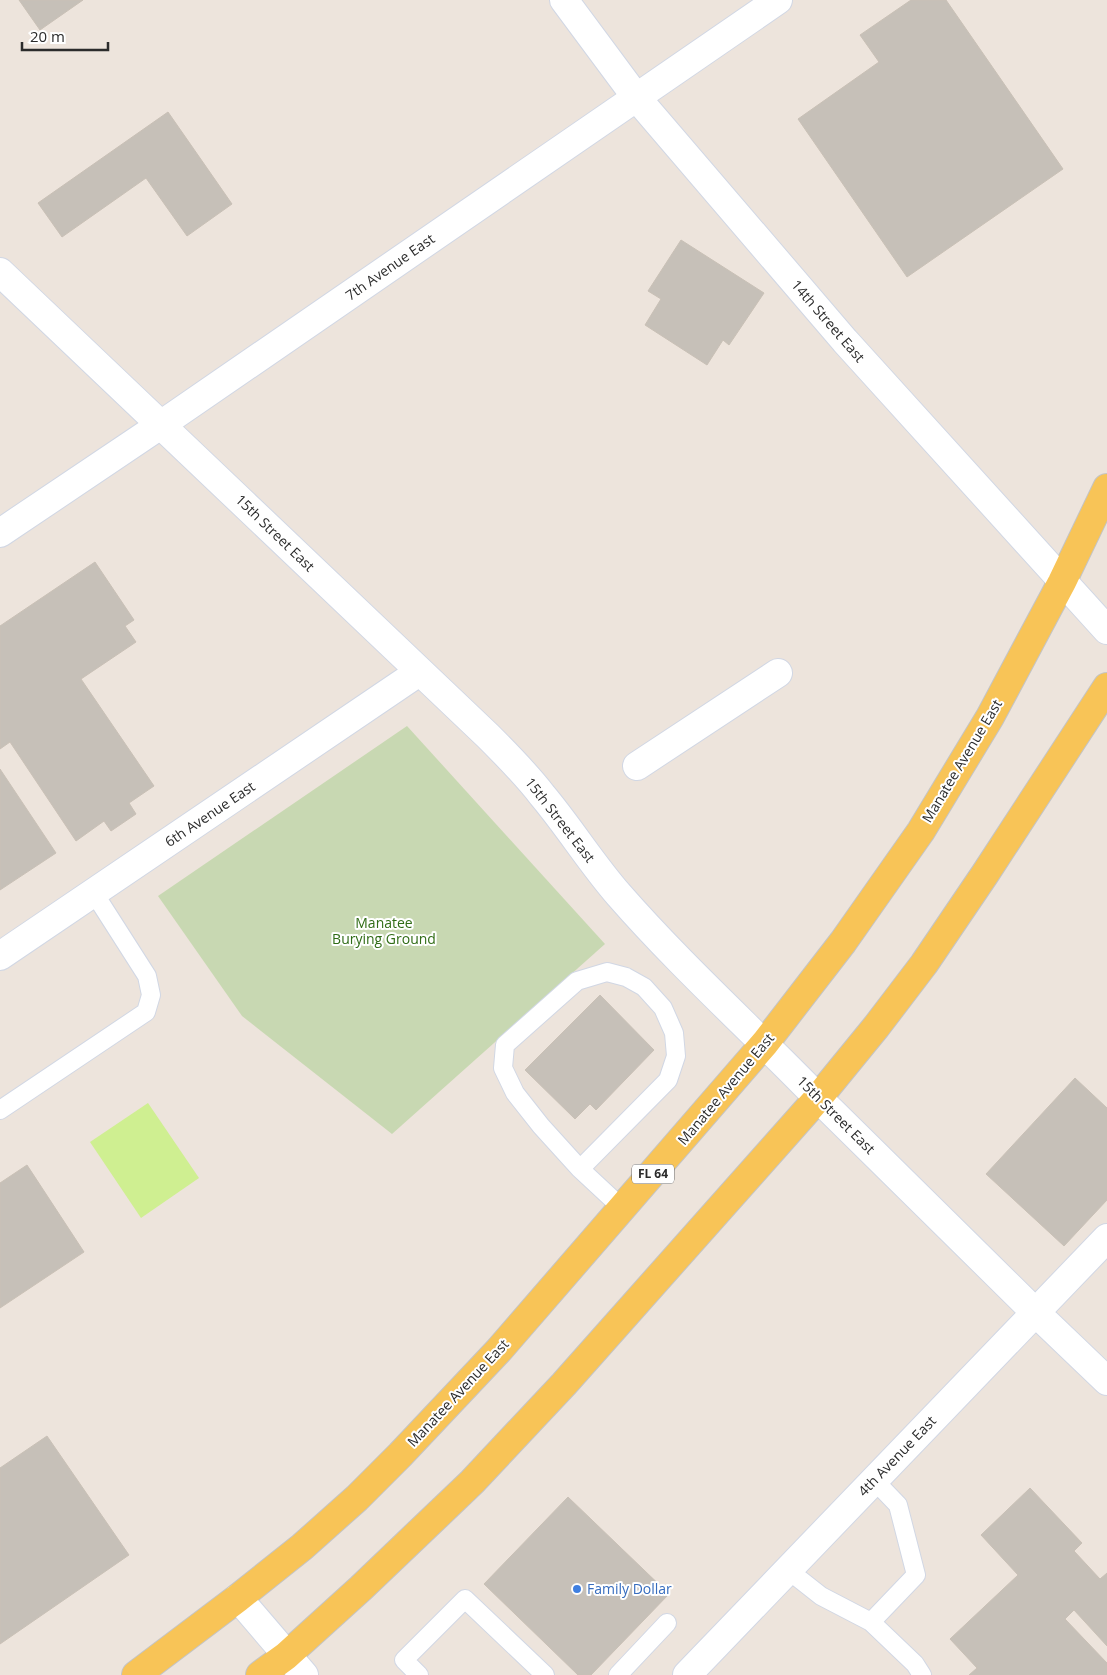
<svg xmlns="http://www.w3.org/2000/svg" width="1107" height="1675" font-family="'Open Sans',sans-serif">
	<style>
		.cemetery { fill: #c8d8b2 }
		.pitch { fill: #cfef91 }
		.building { fill: #c6c0b8; stroke: #c9c0b6 }
		.lines { fill: none; stroke-linecap: round; stroke-linejoin: round }
		.lane-casing { stroke: #d1d7e4; stroke-width: 20 }
		.street-casing { stroke: #d1d7e4; stroke-width: 30 }
		.secondary-casing { stroke: #d1d7e4; stroke-width: 30 }
		.primary-casing { stroke: #c4c4c4; stroke-width: 30 }
		.lane { stroke: #fff; stroke-width: 18 }
		.street { stroke: #fff; stroke-width: 28 }
		.secondary { stroke: #fff; stroke-width: 28 }
		.primary { stroke: #f8c457; stroke-width: 28 }
		.shop-dot { fill: #3f7fe0; stroke: #fff; stroke-width: 2 }
		.labels { text-anchor: middle; stroke-width: 4; stroke-linejoin: round; paint-order: stroke }
		.shield { fill: #fff; stroke: #6b6b6b; stroke-width: 1 }
		.shield-label { font-size: 12px; font-weight: bold; fill: #2b2b2b }
		.street-label { font-size: 14px; fill: #2b2b2b; stroke: #fff }
		.park-label { font-size: 14px; fill: #306c16; stroke: #fff }
		.shop-label { font-size: 14px; fill: #366cbe; stroke: #fff; text-anchor: start }
	</style>
	<rect width="100%" height="100%" fill="#ede4dc"/>
	<path class="cemetery" d="M407 726 605 944 392 1134 242 1016 158 896Z"/>
	<path class="pitch" d="M148 1103 199 1178 141 1218 90 1142Z"/>
	<path class="building" d="M19 0H83L40 30Z
		M911 0H946L1063 169 907 277 798 119 879 62 860 35Z
		M168 112 232 204 187 236 146 178 62 237 38 203Z
		M681 240 764 293 729 345 723 340 707 365 645 325 661 299 648 291Z
		M95 562 134 620 125 626 136 642 81 679 154 786 129 803 136 814 111 831 104 821 76 841 10 742 0 749V626Z
		M0 769 56 853 0 890Z
		M600 995 654 1050 596 1110 590 1104 575 1119 525 1070Z
		M1075 1078 1107 1108V1200L1064 1246 986 1174Z
		M27 1165 84 1252 0 1308V1183Z
		M47 1436 129 1555 0 1644V1468Z
		M1030 1488 1082 1543 1074 1551 1100 1579 1107 1573V1646L1074 1610 1065 1619 1107 1663V1675H969L977 1668 950 1639 1018 1575 981 1535Z
		M568 1497 669 1594 591 1675H578L484 1584Z"/>
	<g class="lines">
		<g class="lane-casing">
			<path id="lane" d="M0 1110 146 1012 151 995 147 976 94 893
				M580 1169 541 1126 515 1093 503 1068 505 1045 577 981 607 972 626 977 644 987 663 1008 674 1033 676 1056 668 1080 580 1169 623 1209
				M788 1570 821 1596 871 1622 916 1575 898 1505 874 1480
				M871 1622 915 1664 922 1675
				M419 1675 404 1660 465 1599 545 1675
				M618 1675 667 1623"/>
		</g>
		<g class="street-casing">
			<path id="street" d="M564 0 636 97 845 341 1107 630
				M0 533 162 424
				M637 766 778 673
				M0 956 419 672
				M818 1098 1035 1312 1107 1381
				M238 1598 304 1675
				M687 1675 1107 1238"/>
		</g>
		<g class="secondary-casing">
			<path id="secondary" d="M0 272 488 736C507 755 526 774 542 795 569 827 591 863 619 895 681 966 752 1030 818 1098
				M162 424 778 0"/>
		</g>
		<g class="primary-casing">
			<path id="primary" d="M136 1675 238 1598 302 1547 357 1498 400 1455 499 1350 765 1043 843 942 921 831 990 717 1062 582 1107 488
				M260 1675 286 1656 361 1588 472 1482 564 1384 818 1098 876 1027 924 964 985 874 1107 687"/>
		</g>
		<use href="#lane" class="lane"/>
		<use href="#street" class="street"/>
		<use href="#secondary" class="secondary"/>
		<use href="#primary" class="primary"/>
	</g>
	<circle class="shop-dot" cx="577" cy="1589" r="5"/>
	<g class="labels">
		<rect class="shield" x="632" y="1164.5" width="42" height="19" rx="4"/>
		<g class="shield-label">
			<text x="653" y="1178">FL 64</text>
		</g>
		<g class="street-label">
			<text transform="translate(390 267) rotate(-35)" y="5">7th Avenue East</text>
			<text transform="translate(828 321) rotate(49)" y="5">14th Street East</text>
			<text transform="translate(275 533) rotate(44)" y="5">15th Street East</text>
			<text transform="translate(962 761) rotate(-59)" y="5">Manatee Avenue East</text>
			<text transform="translate(210 814) rotate(-34)" y="5">6th Avenue East</text>
			<text transform="translate(560 820) rotate(52)" y="5">15th Street East</text>
			<text transform="translate(726 1089) rotate(-50)" y="5">Manatee Avenue East</text>
			<text transform="translate(836 1115) rotate(45)" y="5">15th Street East</text>
			<text transform="translate(458 1393) rotate(-47)" y="5">Manatee Avenue East</text>
			<text transform="translate(897 1456) rotate(-46)" y="5">4th Avenue East</text>
		</g>
		<g class="park-label">
			<text x="384" y="928">Manatee<tspan x="384" dy="16">Burying Ground</tspan></text>
		</g>
		<g class="shop-label">
			<text x="587" y="1594">Family Dollar</text>
		</g>
	</g>
	<path d="M22 42v8h86v-8" fill="none" stroke="#2b2b2b" stroke-width="2.5"/>
	<text x="30" y="42" font-size="15" fill="#2b2b2b" stroke="#ffffff" stroke-width="4" paint-order="stroke">20 m</text>
</svg>
